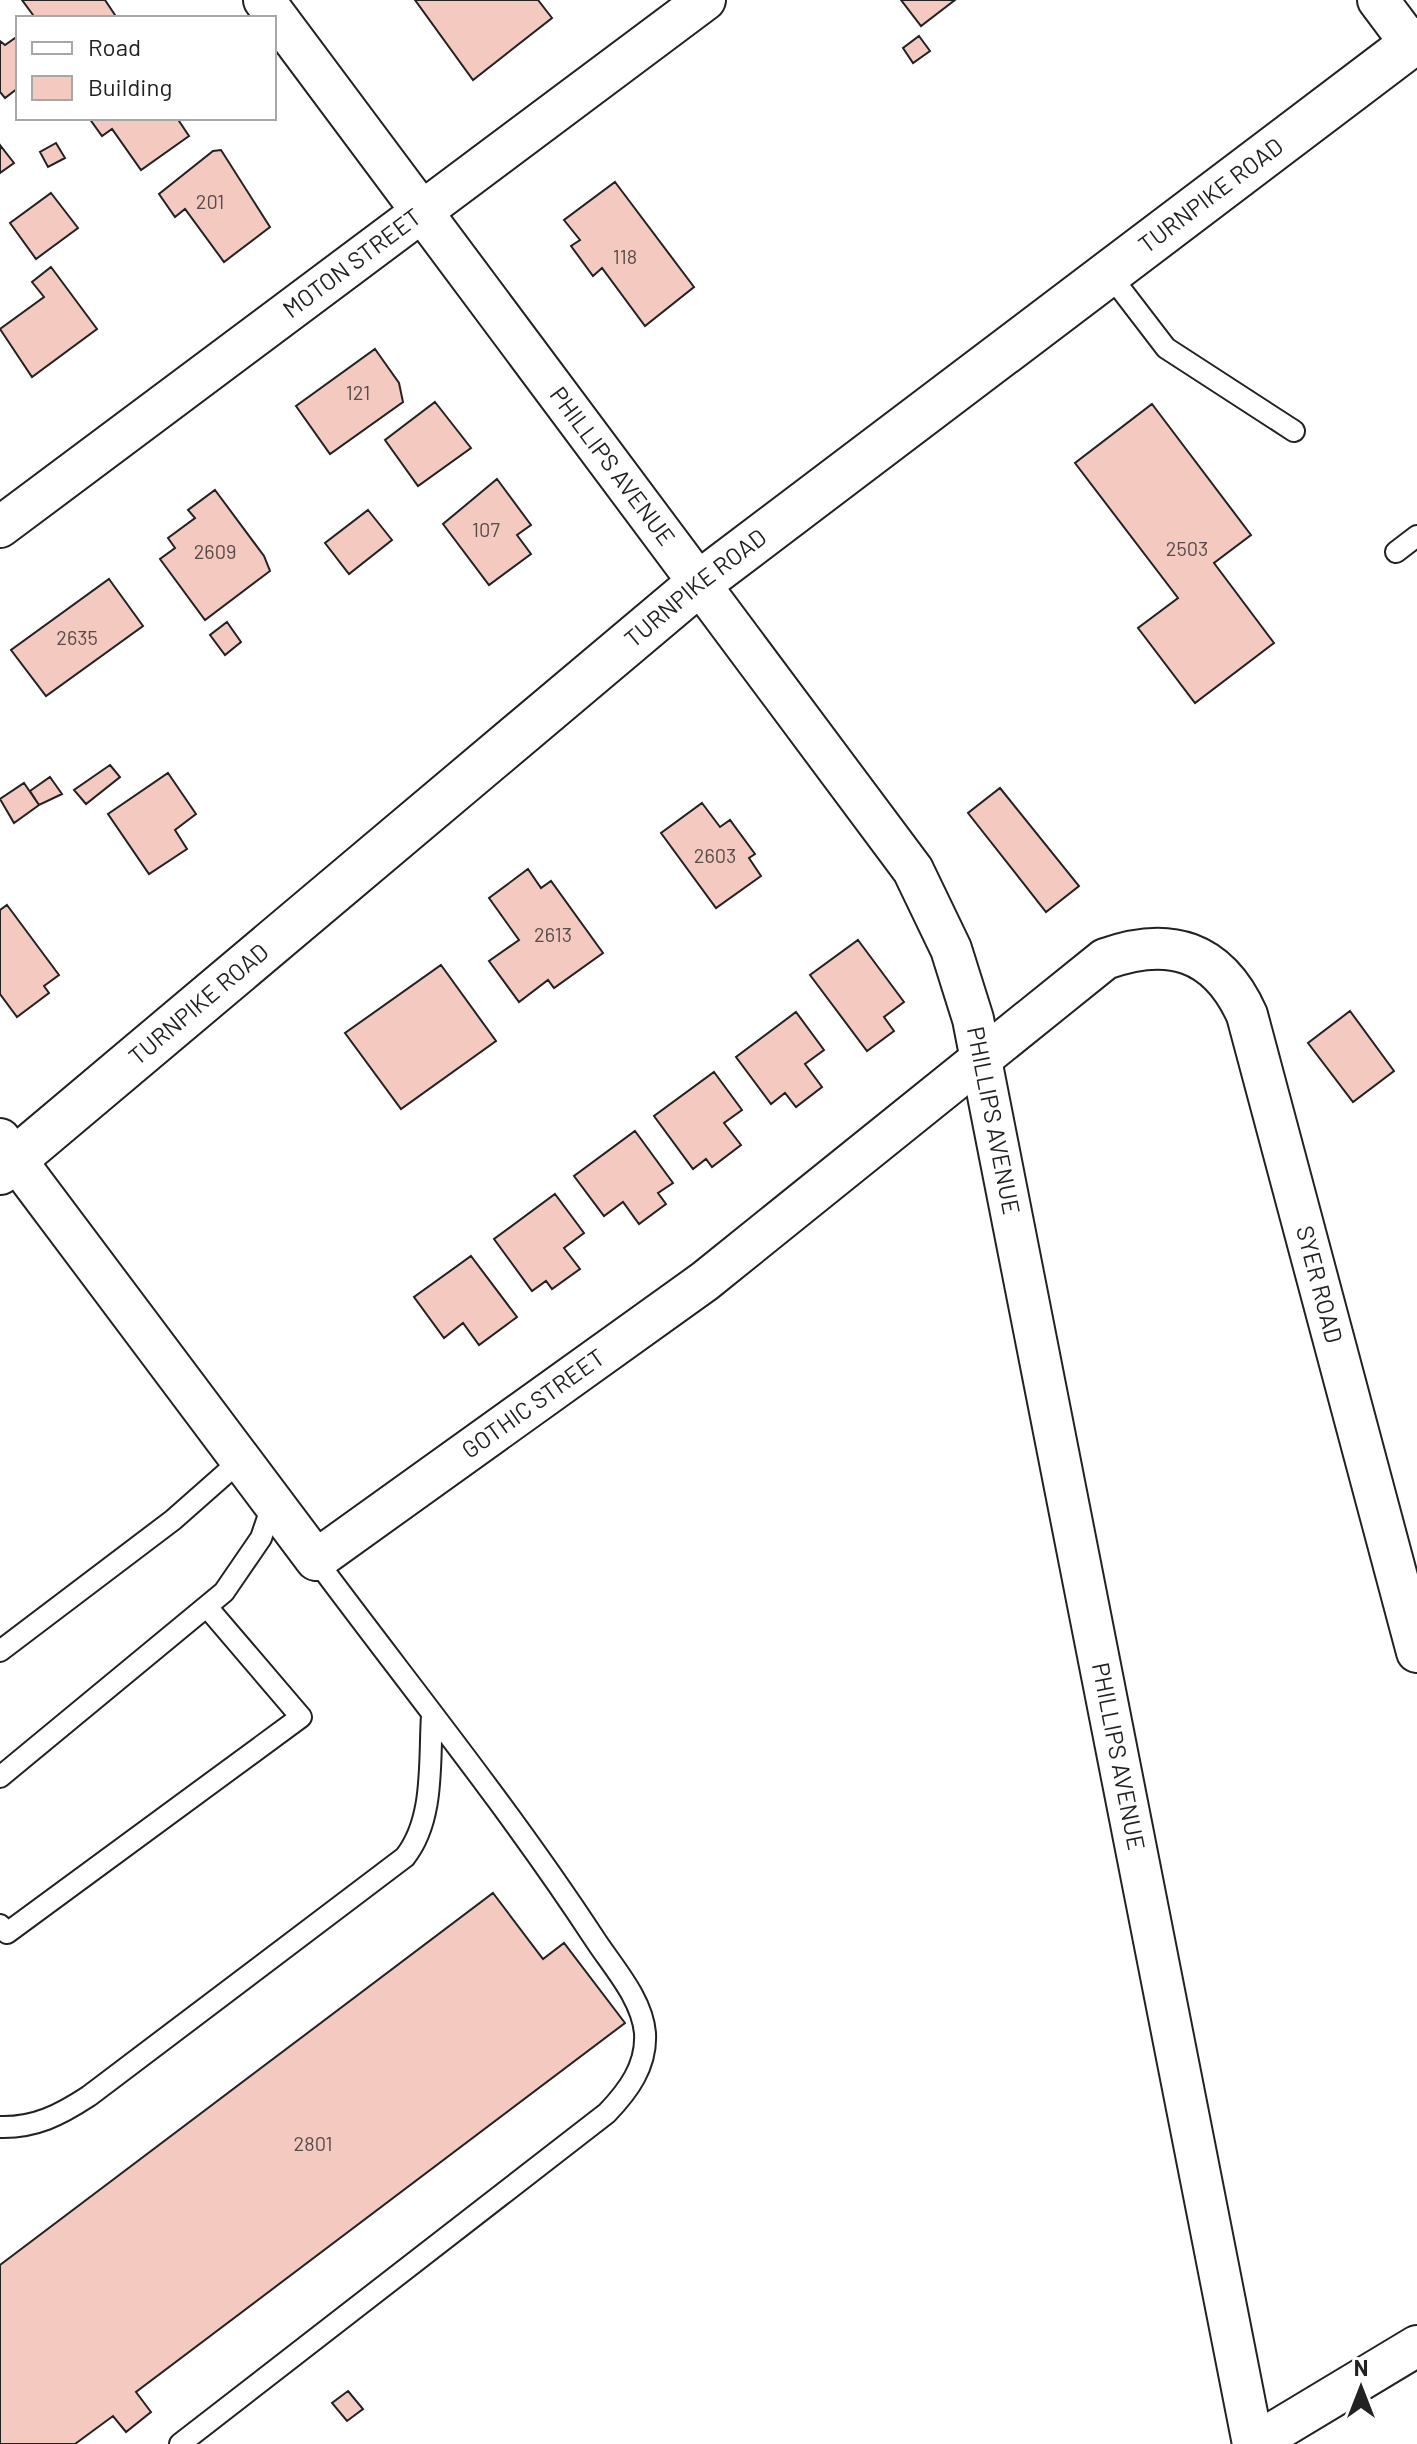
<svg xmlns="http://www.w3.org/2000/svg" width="1417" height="2444" font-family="Barlow,sans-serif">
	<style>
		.building { fill: #f3c9c0; stroke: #222; stroke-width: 2 }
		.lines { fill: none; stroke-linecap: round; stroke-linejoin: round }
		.lane-casing { stroke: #222; stroke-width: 24 }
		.street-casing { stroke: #222; stroke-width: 44 }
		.secondary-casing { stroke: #222; stroke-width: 48 }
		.lane { stroke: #fff; stroke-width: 20 }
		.street { stroke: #fff; stroke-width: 40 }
		.secondary { stroke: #fff; stroke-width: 44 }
		.labels { text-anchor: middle; stroke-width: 6; stroke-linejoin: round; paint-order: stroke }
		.number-label { font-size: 20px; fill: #564c4a }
		.street-label { font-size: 24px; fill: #222; stroke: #fff }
	</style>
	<rect width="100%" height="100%" fill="#fff"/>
	<path class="building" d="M22 0H105L117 18H29L33 15Z
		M415 0H538L552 18 473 80Z
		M901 0H955L921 26Z
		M18 36V88L5 98 0 92V41L5 45Z
		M919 36 930 51 913 63 903 48Z
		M89 118H177L189 136 141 170 112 129 102 136Z
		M56 143 65 158 48 167 40 152Z
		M0 145 14 163 0 173Z
		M221 150 270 227 224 262 185 209 175 217 159 194 213 151Z
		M615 182 694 287 645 326 602 268 593 276 571 246 580 240 564 220Z
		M51 193 78 228 36 259 10 223Z
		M51 267 97 329 32 377 0 329 44 297 32 282Z
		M375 349 399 383 403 402 330 454 296 406Z
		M435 402 471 448 418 486 385 440Z
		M1152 404 1251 535 1214 563 1274 643 1195 703 1138 628 1178 598 1075 463Z
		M497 479 531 525 517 535 531 554 489 585 443 524Z
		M215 490 264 556 270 571 205 620 160 559 175 548 168 538 195 518 188 510Z
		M368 510 392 540 349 574 325 543Z
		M109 579 143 626 46 696 11 650Z
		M227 622 241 642 225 655 210 635Z
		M110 765 120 777 86 804 74 790Z
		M168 773 196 814 175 830 187 849 149 874 108 814Z
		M50 777 62 794 39 805 30 791Z
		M24 783 39 805 14 823 0 799Z
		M1000 788 1079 886 1046 912 968 813Z
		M702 803 720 827 730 820 755 854 749 858 761 876 716 908 661 833Z
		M528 869 541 888 551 881 603 953 554 988 548 980 519 1002 489 961 519 940 489 898Z
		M7 905 59 975 44 986 49 993 17 1017 0 994V910Z
		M858 940 904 1002 884 1017 894 1031 867 1051 810 975Z
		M441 965 496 1041 401 1109 345 1033Z
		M1350 1011 1394 1071 1353 1102 1308 1043Z
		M796 1012 824 1050 805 1064 822 1087 796 1107 785 1093 771 1104 736 1057Z
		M714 1072 742 1110 724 1123 741 1145 712 1167 706 1159 693 1169 654 1116Z
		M635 1131 673 1183 658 1193 666 1204 639 1224 623 1202 604 1216 574 1176Z
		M555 1194 584 1233 564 1248 580 1269 552 1289 546 1281 532 1291 494 1239Z
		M471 1256 517 1317 479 1345 463 1323 444 1338 414 1297Z
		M493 1893 543 1959 564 1943 625 2023 136 2392 151 2412 126 2432 113 2416 75 2444H0V2265Z
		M348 2391 363 2409 347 2421 332 2403Z"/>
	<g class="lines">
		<g class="lane-casing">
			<path id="lane" d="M1110 275 1166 348 1294 431
				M1396 552 1417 536
				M0 1651 173 1520 241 1460
				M0 1777 224 1592 261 1538 273 1503
				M0 1925 7 1933 301 1717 207 1607
				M0 2127C35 2128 60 2115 89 2096L405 1857C435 1819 429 1761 432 1715
				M180 2444 607 2113C628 2091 647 2066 645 2033 642 1998 612 1966 594 1938 508 1807 409 1685 316 1560"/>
		</g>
		<g class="street-casing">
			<g id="street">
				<path id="s1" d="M264 0 913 870 951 949 973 1019 1253 2444"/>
				<path d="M1378 0 1411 44"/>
				<path id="s2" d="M0 527 705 0"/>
				<path id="s3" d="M0 1139 316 1560 705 1281 1105 959C1169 936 1218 950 1247 1015L1417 1652"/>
				<path d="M1254 2444 1417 2346"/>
			</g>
		</g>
		<g class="secondary-casing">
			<g id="secondary">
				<path id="s4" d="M0 1172 697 585 1417 40"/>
			</g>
		</g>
		<use href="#lane" class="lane"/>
		<use href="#street" class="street"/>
		<use href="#secondary" class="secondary"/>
	</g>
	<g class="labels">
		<g class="number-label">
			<text x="210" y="209">201</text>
			<text x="625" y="264">118</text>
			<text x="358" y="400">121</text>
			<text x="486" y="537">107</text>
			<text x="1187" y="556">2503</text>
			<text x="215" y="559">2609</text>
			<text x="77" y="645">2635</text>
			<text x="715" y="863">2603</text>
			<text x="553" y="942">2613</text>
			<text x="313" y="2151">2801</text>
		</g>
		<g class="street-label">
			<text dy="8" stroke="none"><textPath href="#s4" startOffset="1556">TURNPIKE ROAD</textPath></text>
			<text dy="8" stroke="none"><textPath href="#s2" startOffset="440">MOTON STREET</textPath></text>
			<text dy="8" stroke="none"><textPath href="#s1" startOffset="582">PHILLIPS AVENUE</textPath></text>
			<text dy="8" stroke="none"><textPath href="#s4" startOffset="908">TURNPIKE ROAD</textPath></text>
			<text dy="8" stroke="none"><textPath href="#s4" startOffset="260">TURNPIKE ROAD</textPath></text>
			<text dy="8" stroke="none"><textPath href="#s1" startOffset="1350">PHILLIPS AVENUE</textPath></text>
			<text dy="8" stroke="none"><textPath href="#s3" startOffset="1970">SYER ROAD</textPath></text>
			<text dy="8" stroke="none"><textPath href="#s3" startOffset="794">GOTHIC STREET</textPath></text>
			<text dy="8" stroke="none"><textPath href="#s1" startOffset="1998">PHILLIPS AVENUE</textPath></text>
		</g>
	</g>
	<rect x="16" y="16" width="260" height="104" fill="#ffffff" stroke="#a7a7a7" stroke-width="2"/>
	<rect x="32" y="42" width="40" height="12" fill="#ffffff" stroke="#a7a7a7" stroke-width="2"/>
	<text x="88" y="56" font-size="24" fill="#222222">Road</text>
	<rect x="32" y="76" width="40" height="24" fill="#f3c9c0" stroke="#a7a7a7" stroke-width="2"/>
	<text x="88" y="96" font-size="24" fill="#222222">Building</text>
	<g transform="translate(1361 2388)" stroke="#ffffff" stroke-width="6" paint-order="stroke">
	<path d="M0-6L14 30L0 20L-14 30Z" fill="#222222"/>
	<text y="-12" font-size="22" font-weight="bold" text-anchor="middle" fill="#222222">N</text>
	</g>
</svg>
